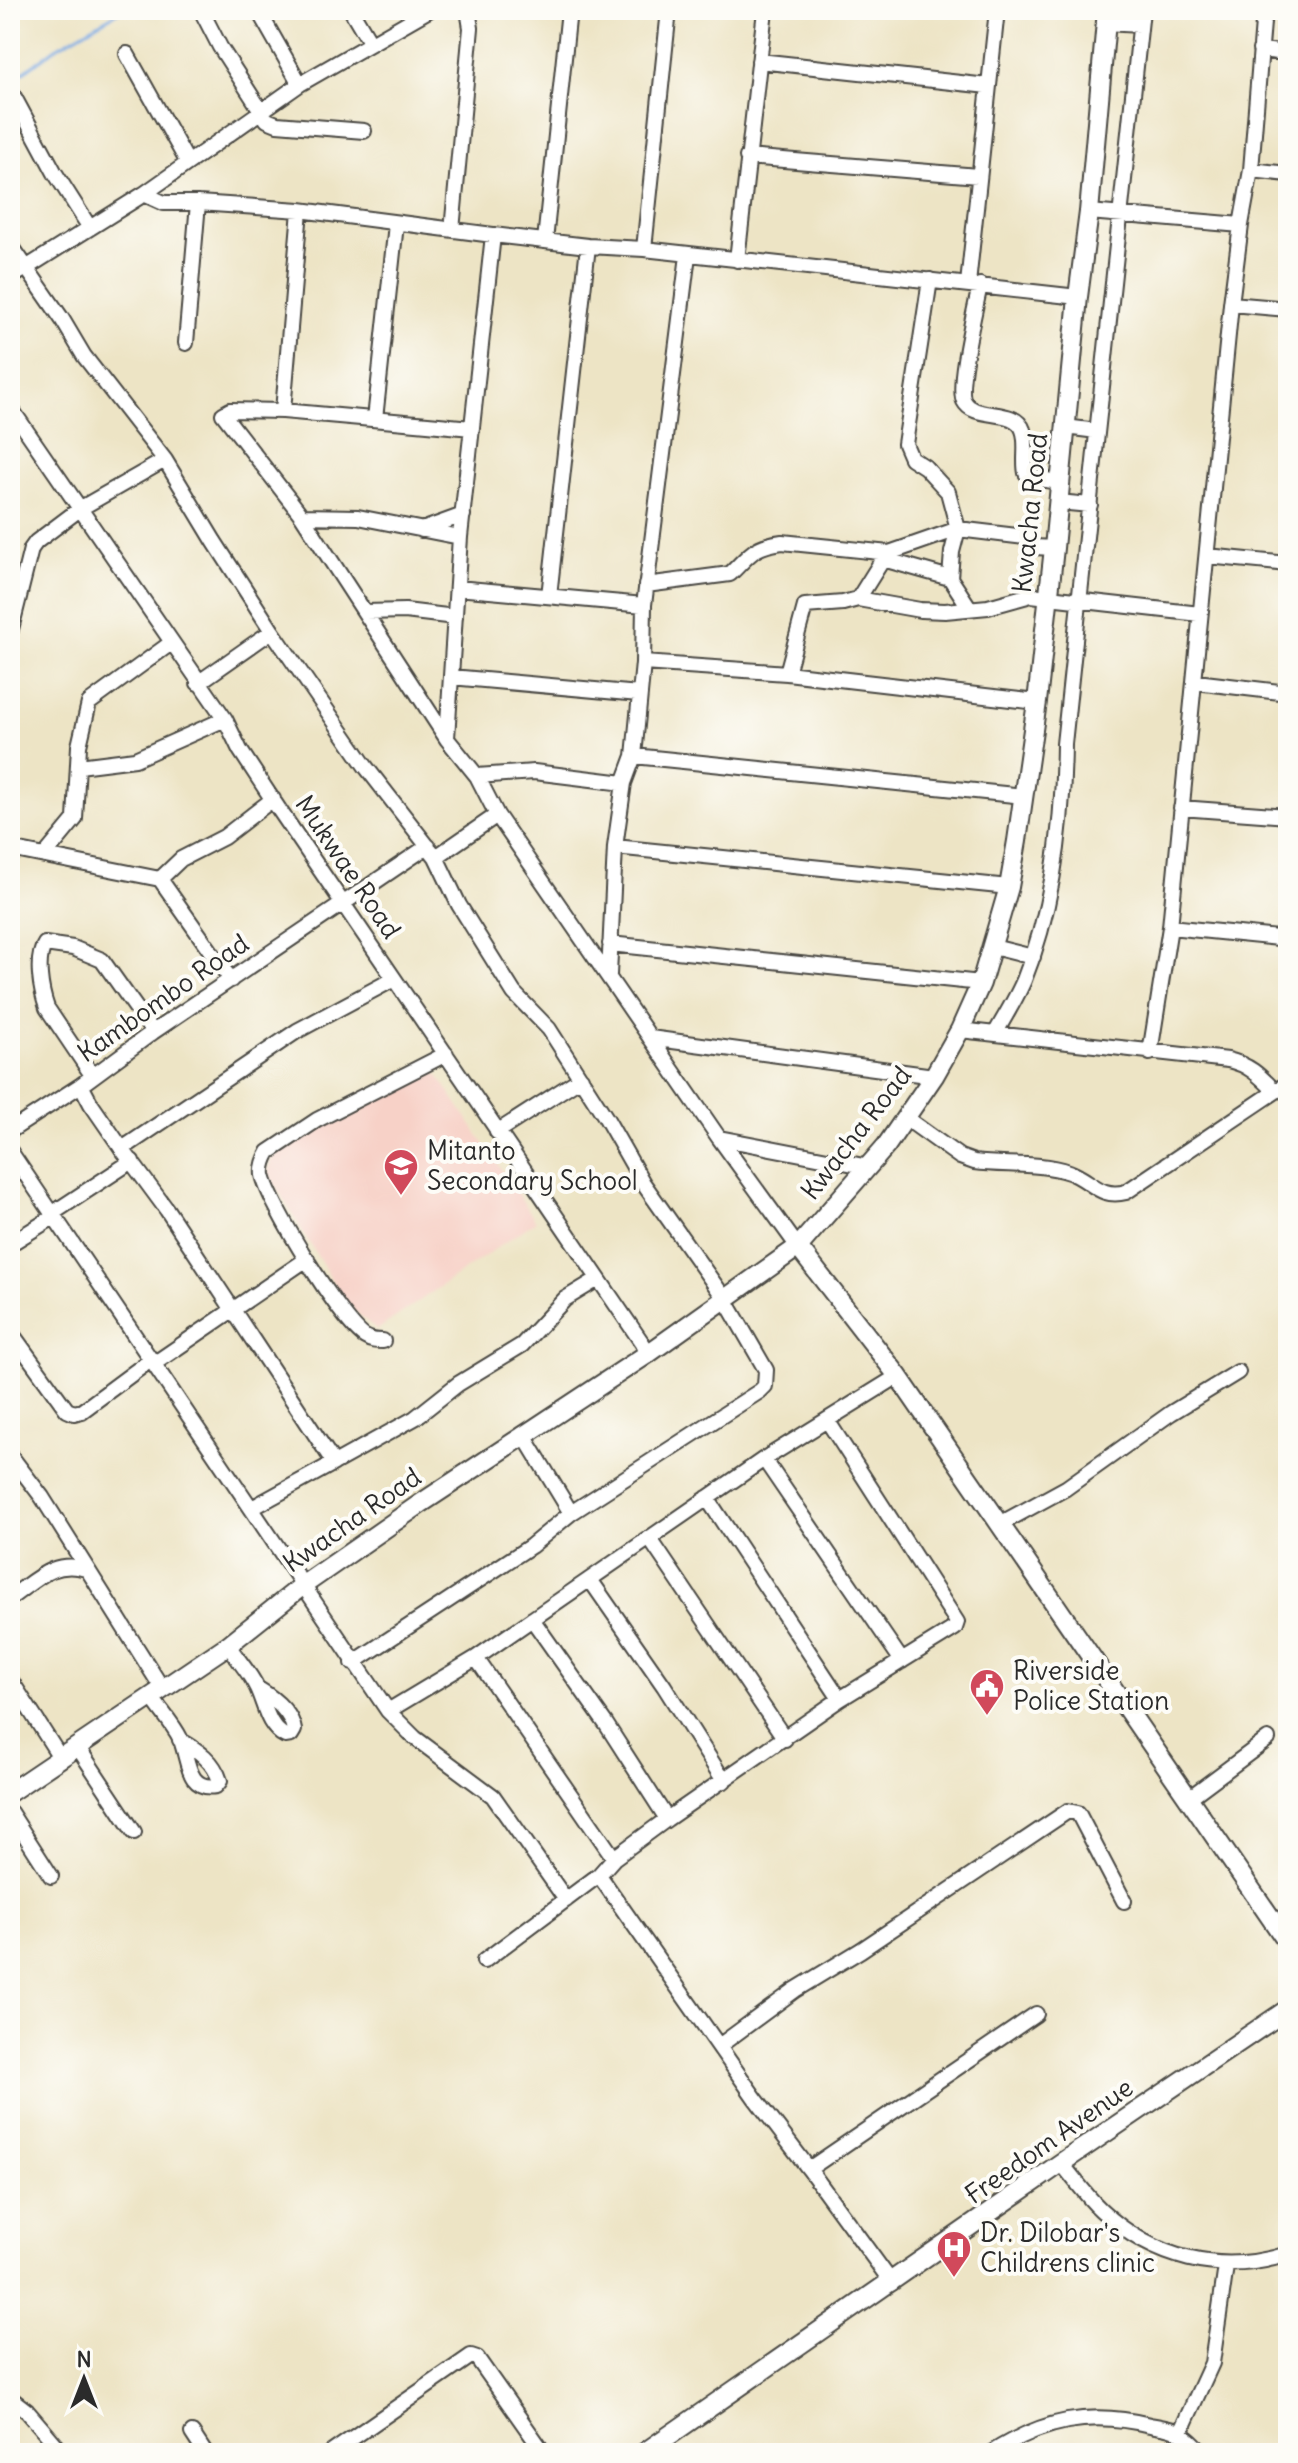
<svg xmlns="http://www.w3.org/2000/svg" width="1298" height="2463" font-family="Delius,sans-serif">
	<style>
		.built { fill: #f7d1c7 }
		.lines { fill: none; stroke-linecap: round; stroke-linejoin: round }
		.stream { stroke: #78a8e2; stroke-width: 3 }
		.minor-casing { stroke: #484742; stroke-width: 18 }
		.major-casing { stroke: #484742; stroke-width: 22 }
		.minor { stroke: #fff; stroke-width: 14 }
		.major { stroke: #fff; stroke-width: 18 }
		.labels { text-anchor: middle; stroke-width: 8; stroke-linejoin: round; paint-order: stroke }
		.street-label { font-size: 26px; fill: #2b2b2b; stroke: #fdfcf7 }
		.poi-label { font-size: 26px; fill: #2b2b2b; stroke: #fdfcf7; text-anchor: start }
	</style>
	<rect width="100%" height="100%" fill="#fdfcf7"/>
	<filter id="ink" filterUnits="userSpaceOnUse"><feTurbulence type="fractalNoise" baseFrequency=".0125" numOctaves="2"/><feDisplacementMap in="SourceGraphic" scale="16" xChannelSelector="R" yChannelSelector="G"/><feConvolveMatrix kernelMatrix="1 2 1 2 8 2 1 2 1" color-interpolation-filters="sRGB"/></filter>
	<filter id="wash" filterUnits="userSpaceOnUse"><feTurbulence type="fractalNoise" baseFrequency=".006" numOctaves="4" result="noise"/><feDisplacementMap in="SourceGraphic" scale="32" xChannelSelector="R" yChannelSelector="G"/><feGaussianBlur stdDeviation="1.8" result="paint"/><feColorMatrix in="noise" values="0 0 0 0 0 0 0 0 0 0 0 0 0 0 0 0 0 1.4 0 .05"/><feComposite in="paint" operator="in"/></filter>
	<g filter="url(#wash)">
		<rect width="100%" height="100%" fill="#ede4c5"/>
		<path class="built" d="M431 1065 536 1221 377 1330 345 1303 268 1173 272 1157 281 1146Z"/>
		<g class="lines">
			<path class="stream" d="M10 82 56 48 122 10"/>
		</g>
	</g>
	<g filter="url(#ink)">
		<g class="lines">
			<g class="minor-casing">
				<path id="minor" d="M258 10 300 84
					M351 10 370 42
					M202 12 220 47 267 120 277 124 364 131
					M1105 23 1140 25
					M1260 50 1288 53
					M127 54 188 163
					M759 61 988 86
					M13 95 55 173 90 228
					M747 157 978 176
					M1251 170 1288 174
					M144 194 164 203H198L300 210 493 235 588 246 644 249 1078 297
					M1089 212 1241 225
					M452 230 471 28 468 10
					M545 241 569 10
					M10 244 62 319 84 356 165 460 214 541 272 631 366 767 436 857 459 905 514 993 549 1029 606 1118 643 1183 725 1299
					M644 249 669 10
					M737 260 765 10
					M10 278 144 194 300 84 429 10
					M930 280 905 444 911 458 925 467 948 492 958 529 952 552 950 578 969 607
					M968 284 997 10
					M980 285C976 306 956 386 964 401 974 421 1015 407 1023 430 1028 442 1023 460 1026 473L1032 478 1060 482
					M1231 304 1288 309
					M186 343 198 203
					M10 407 225 719 240 750 280 811 649 1353
					M283 411 300 210
					M375 419 396 224
					M1065 427 1097 431
					M472 428 283 411 230 410 223 414 302 516 447 739 477 776 497 815 719 1138 798 1247
					M1058 502 1090 505
					M302 516 358 517 460 537
					M422 530 463 515
					M1207 556 1288 564
					M646 585 730 574C750 555 752 546 782 542L889 553 958 529 1025 537 1034 547 1054 548
					M457 588 644 605
					M549 596 588 246
					M858 599 920 610 945 611 988 607 1031 595 1200 614
					M365 612 405 611 455 617
					M10 633 31 549 36 542 81 508 165 460
					M643 663 787 673 1037 702
					M787 673 805 606 843 603 858 599 883 559 950 578
					M451 677 639 694
					M1196 682 1288 693
					M198 683 272 631
					M447 738 460 537 493 235
					M634 756 1024 796
					M79 766 135 759 225 719
					M477 776 534 772 624 783
					M1181 808 1288 816
					M615 847 1009 887
					M10 849 160 879 231 980
					M46 854 75 819 79 746 89 703 171 643
					M436 857 497 815
					M160 879 181 859 224 837 273 799
					M1170 927 1288 939
					M610 944 981 983
					M993 947 1033 957
					M609 975 615 847 624 783 634 756 643 663 644 605 688 255
					M960 1030 1228 1060C1250 1065 1260 1076 1275 1091
					M995 1034C1005 1016 1016 999 1024 980 1054 906 1063 824 1064 744L1142 10
					M650 1038 934 1076
					M1150 1053 1170 927 1231 304 1241 225 1251 170 1264 10
					M92 1075 47 1008C41 991 35 959 45 944L73 948 102 960 153 1032
					M81 1085 91 1104 122 1149 297 1031 394 979
					M907 1119 960 1157 974 1162C1004 1166 1040 1162 1069 1172 1092 1180 1099 1199 1126 1192L1288 1083
					M10 1131 81 1085 153 1032 428 846
					M497 1132 581 1078
					M719 1138 869 1167
					M122 1149 167 1210 334 1463 252 1508
					M10 1151 388 1711 415 1738 493 1796 566 1900
					M53 1213 132 1161
					M10 1244 55 1216
					M10 1331 67 1410 74 1413 82 1411 152 1359
					M383 1341C376 1341 371 1341 365 1337 341 1321 269 1204 263 1175 262 1167 265 1159 269 1152L317 1120 446 1054
					M155 1363 307 1259
					M523 1434 571 1513
					M10 1455 42 1497 162 1688
					M764 1459 902 1661
					M334 1463 415 1418 458 1384 522 1345 565 1299 598 1279
					M707 1498 840 1699
					M1000 1524 1066 1488 1171 1413 1238 1372
					M650 1539 785 1739
					M591 1581 664 1686 724 1781
					M10 1598C36 1580 53 1559 86 1569
					M532 1619 606 1724 667 1819 840 1699 955 1628 957 1622 827 1420
					M228 1645C237 1659 250 1673 257 1688 265 1705 267 1726 285 1736L291 1735 294 1730C291 1711 272 1697 257 1688
					M476 1658 614 1858
					M353 1663 531 1546 571 1513 760 1391 765 1386 766 1370 725 1299
					M10 1679 60 1757
					M151 1696C160 1710 173 1724 180 1738 189 1758 186 1791 216 1786L220 1781C214 1761 198 1750 180 1740
					M388 1711 476 1658 764 1459 898 1376
					M77 1746 134 1832
					M1189 1798 1268 1739
					M10 1812 51 1876
					M599 1875 755 2098 809 2169
					M484 1961 599 1875 614 1858 667 1819
					M719 2046 795 1990 861 1950 1068 1811 1078 1813 1124 1901
					M1061 2163C1074 2178 1086 2196 1101 2210 1153 2259 1220 2276 1288 2254
					M892 2283 809 2169 1036 2014
					M10 2398 27 2411 63 2453
					M192 2433 205 2453
					M1180 2433 1212 2363 1226 2266
					M331 2453 471 2356 477 2358 544 2453
					M991 2453C1043 2420 1090 2410 1150 2425 1159 2427 1172 2428 1180 2433 1188 2437 1196 2447 1203 2453"/>
			</g>
			<g class="major-casing">
				<path id="major" d="M798 1247 898 1376 1288 1943
					M10 1792 228 1645 302 1586 420 1504 649 1353 798 1247 886 1146 934 1076 960 1030 981 983 1009 887 1017 841 1037 702 1054 548 1078 297 1089 212 1107 10
					M644 2453 1061 2163 1288 2009"/>
			</g>
			<use href="#minor" class="minor"/>
			<use href="#major" class="major"/>
		</g>
	</g>
	<defs>
		<g id="school-pin" transform="scale(1.8)"><path d="M0 17L-7.5 6A9.5 9.5 0 1 1 7.5 6Z" fill="#d1495b" stroke="#fdfcf7"/><path d="M0-5L7-2L0 1L-7-2ZM-4 1L0 2.5L4 1V4Q0 6-4 4Z" fill="#fff"/></g>
		<g id="civic-pin" transform="scale(1.8)"><path d="M0 17L-7.5 6A9.5 9.5 0 1 1 7.5 6Z" fill="#d1495b" stroke="#fdfcf7"/><path d="M-.6-6.5H3V-4.5H.6V-3L4-1V1h2V6H-6V1h2V-1L-.6-3ZM-1.2 2.5V6h2.4V2.5Z" fill="#fff"/></g>
		<g id="hospital-pin" transform="scale(1.8)"><path d="M0 17L-7.5 6A9.5 9.5 0 1 1 7.5 6Z" fill="#d1495b" stroke="#fdfcf7"/><path d="M-5-5h3v3.5h4V-5h3V5h-3V1.5h-4V5h-3Z" fill="#fff"/></g>
	</defs>
	<g fill-rule="evenodd">
		<use href="#school-pin" x="401" y="1166"/>
		<use href="#civic-pin" x="987" y="1686"/>
		<use href="#hospital-pin" x="954" y="2248"/>
	</g>
	<g class="labels">
		<g class="street-label">
			<text transform="translate(1030 513) rotate(-84)" y="9">Kwacha Road</text>
			<text transform="translate(348 867) rotate(56)" y="9">Mukwae Road</text>
			<text transform="translate(163 998) rotate(-35)" y="9">Kambombo Road</text>
			<text transform="translate(856 1133) rotate(-52)" y="9">Kwacha Road</text>
			<text transform="translate(352 1520) rotate(-35)" y="9">Kwacha Road</text>
			<text transform="translate(1049 2141) rotate(-35)" y="9">Freedom Avenue</text>
		</g>
		<g class="poi-label">
			<text x="427" y="1160">Mitanto<tspan x="427" dy="30">Secondary School</tspan></text>
			<text x="1013" y="1680">Riverside<tspan x="1013" dy="30">Police Station</tspan></text>
			<text x="980" y="2242">Dr. Dilobar's<tspan x="980" dy="30">Childrens clinic</tspan></text>
		</g>
	</g>
	<rect width="1298" height="2463" fill="none" stroke="#fdfcf7" stroke-width="40"/>
	<g transform="translate(84 2379)" stroke="#fdfcf7" stroke-width="6" paint-order="stroke">
	<path d="M0-6L14 30L0 20L-14 30Z" fill="#2b2b2b"/>
	<text y="-12" font-size="22" font-weight="bold" text-anchor="middle" fill="#2b2b2b">N</text>
	</g>
</svg>
